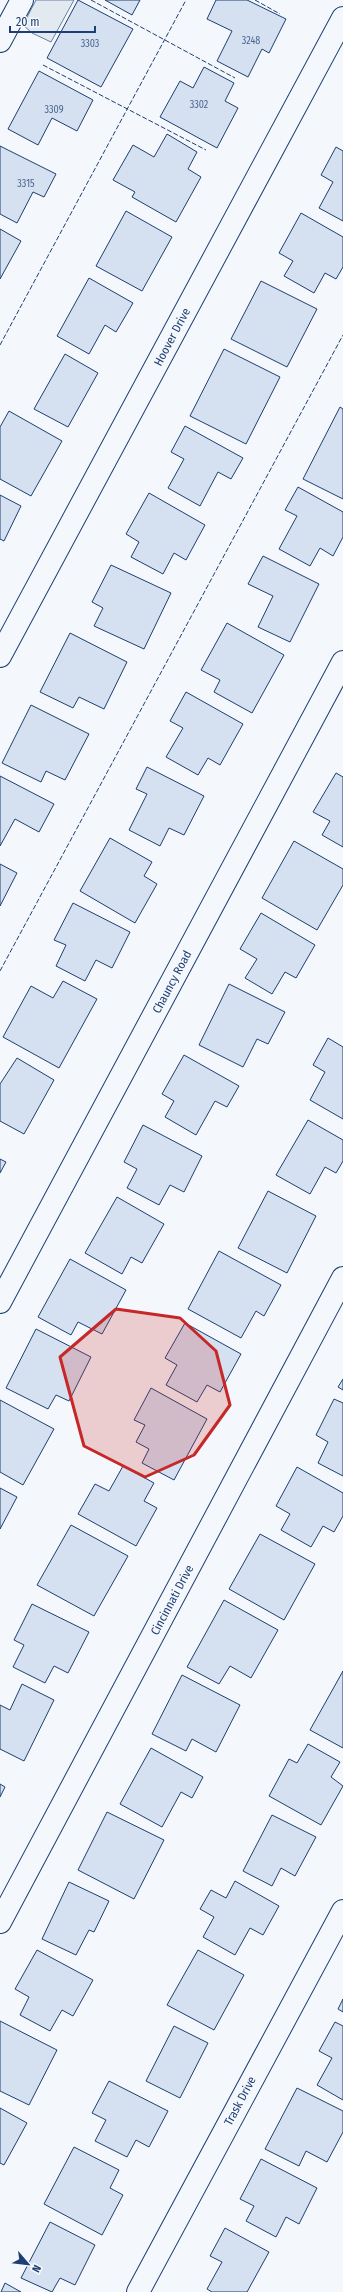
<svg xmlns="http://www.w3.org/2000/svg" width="343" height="2292" font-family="'Fira Sans Condensed',sans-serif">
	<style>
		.green { fill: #e3e9f0; stroke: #687fa3 }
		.building { fill: #d5e0f0; stroke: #1d3f73 }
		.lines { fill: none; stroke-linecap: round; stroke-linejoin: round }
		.minor-casing { stroke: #1d3f73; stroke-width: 24 }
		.minor { stroke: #f4f7fb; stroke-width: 22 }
		.fence { stroke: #1d3f73; stroke-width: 1; stroke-dasharray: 5 2; stroke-linecap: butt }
		.marked { fill: #c62828; fill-opacity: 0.2; stroke: #c62828; stroke-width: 3; stroke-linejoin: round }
		.labels { text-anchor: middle; stroke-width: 3; stroke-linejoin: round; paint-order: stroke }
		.number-label { font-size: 10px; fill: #4b6792 }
		.street-label { font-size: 12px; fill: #1d3f73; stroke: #f4f7fb }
	</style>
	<rect width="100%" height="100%" fill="#f4f7fb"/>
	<path class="green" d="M36 0H74L51 42 32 33 23 25Z"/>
	<path class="building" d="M78 0 133 29 101 87 47 58Z
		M105 0H140L132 15Z
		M216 0H247L286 19 269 53 262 49 248 77 217 61 232 31 207 19Z
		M204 67 234 83 225 101 238 108 217 148 160 117 180 81 193 88Z
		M39 71 93 100 77 131 52 118 38 145 8 129Z
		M167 134 197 152 188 169 201 177 176 222 132 197 135 192 113 180 133 145 154 157Z
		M0 146 56 174 44 197 33 192 17 223 0 214Z
		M336 147 343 151V221L319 208 333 182 321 175Z
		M126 211 172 237 142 291 96 266Z
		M301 213 343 237V267L336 279 325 273 314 293 284 276 293 261 279 253Z
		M0 229 21 241 0 279Z
		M89 278 133 303 116 332 105 325 89 354 57 336Z
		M261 281 317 309 287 367 231 339Z
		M224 349 280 377 246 444 190 416Z
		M65 354 98 373 68 427 34 409Z
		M340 407 343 409V499L303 479Z
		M9 411 62 441 31 496 0 479V427Z
		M185 426 243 458 231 479 218 472 200 506 168 488 184 459 171 452Z
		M298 487 343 512V537L333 556 320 548 310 566 279 549 297 516 285 510Z
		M149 493 205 525 186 560 174 553 163 574 131 557 139 542 126 534Z
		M0 495 21 506 4 541 0 539Z
		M263 556 319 584 290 642 258 627 273 596 248 584Z
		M111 565 171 593 144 649 94 626 103 608 92 602Z
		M227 623 284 655 252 713 214 692 220 680 201 670Z
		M70 633 127 662 104 709 79 697 73 708 40 692Z
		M186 692 243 724 220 765 208 758 198 775 166 757 183 728 170 721Z
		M31 705 89 734 65 780 46 771 41 782 2 763Z
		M147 767 204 796 184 835 169 828 160 846 129 830 147 794 136 789Z
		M336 773 343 777V847L322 835 330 821 313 812Z
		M0 776 54 804 39 832 15 819 0 846Z
		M110 838 152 862 144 876 157 884 135 923 80 891Z
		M294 841 343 869V885L317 930 262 898Z
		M0 864 17 873 0 906Z
		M73 903 130 932 112 968 96 960 85 981 56 966 66 945 54 940Z
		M261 913 315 945 296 978 285 972 272 994 245 978 257 959 240 949Z
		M63 981 97 999 59 1068 3 1037 31 986 53 998Z
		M229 984 285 1012 268 1044 257 1039 243 1067 199 1045Z
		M328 1038 343 1047V1119L310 1100 325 1072 313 1065Z
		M184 1055 239 1086 227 1107 215 1101 196 1135 165 1117 174 1101 162 1094Z
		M17 1058 54 1080 24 1134 0 1121V1084Z
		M308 1120 343 1140V1161L336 1173 325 1167 310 1194 276 1175Z
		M143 1125 202 1156 184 1192 170 1185 159 1205 127 1188 137 1169 124 1162Z
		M0 1159 6 1162 0 1173Z
		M268 1191 316 1216 287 1273 238 1248Z
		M117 1197 164 1224 142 1263 131 1257 122 1274 85 1253Z
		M219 1251 281 1285 264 1316 256 1311 241 1338 188 1309Z
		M70 1259 126 1290 102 1334 78 1322 71 1335 38 1317Z
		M185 1323 241 1354 220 1392 207 1385 197 1402 166 1385 177 1365 165 1358Z
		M36 1329 91 1357 69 1401 56 1395 48 1409 6 1388Z
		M343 1379V1390L338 1387Z
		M151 1388 207 1419 174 1480 142 1463 149 1449 136 1442 145 1425 134 1420Z
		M334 1399 343 1403V1476L318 1463 328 1442 316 1435Z
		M0 1400 54 1429 23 1485 0 1472Z
		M123 1466 154 1483 144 1501 157 1508 136 1546 78 1514 95 1484 109 1491Z
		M297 1467 343 1493V1516L334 1532 323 1526 311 1547 281 1530 290 1514 276 1506Z
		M0 1488 17 1497 0 1529Z
		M71 1525 128 1556 94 1616 37 1585Z
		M260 1534 315 1564 284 1620 229 1589Z
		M224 1600 278 1630 251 1678 230 1666 219 1684 187 1667Z
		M32 1604 89 1632 68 1673 54 1666 45 1683 13 1667 24 1645 14 1640Z
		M343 1671V1748L310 1730Z
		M182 1675 240 1705 216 1752 192 1739 186 1751 152 1734Z
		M22 1684 54 1700 24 1761 0 1749V1705L10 1710Z
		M308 1744 340 1762 331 1777 343 1786 321 1825 269 1796 289 1759 297 1763Z
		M151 1748 203 1777 192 1798 181 1792 162 1827 120 1804Z
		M0 1784 5 1787 0 1797Z
		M107 1812 164 1840 134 1899 78 1870Z
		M272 1815 316 1837 295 1876 281 1868 272 1886 243 1871Z
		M235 1881 279 1906 263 1935 250 1928 235 1955 203 1937 214 1917 200 1909 211 1890 226 1898Z
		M69 1882 109 1901 94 1932 89 1930 76 1955 42 1939Z
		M37 1950 93 1980 73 2016 62 2010 50 2031 20 2015 29 1997 15 1989Z
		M198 1950 244 1975 214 2030 167 2005Z
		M343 1999V2012L338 2009Z
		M0 2021 57 2050 29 2105 0 2091Z
		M335 2022 343 2026V2100L317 2085 332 2058 319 2051Z
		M174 2026 208 2043 180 2098 146 2081Z
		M109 2081 168 2111 149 2147 136 2140 127 2157 95 2141 106 2120 92 2113Z
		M297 2088 343 2111V2132L327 2162 306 2151 299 2166 265 2149Z
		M0 2108 27 2123 4 2165 0 2163Z
		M74 2147 119 2170 110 2188 123 2195 102 2235 44 2204Z
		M261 2159 317 2188 299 2224 286 2217 276 2237 246 2221 254 2206 240 2199Z
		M50 2222 95 2245 75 2285 60 2278 52 2292 21 2278Z
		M225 2228 269 2252 247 2292H212L207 2289 222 2262 210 2256Z
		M5 2283 21 2292H1Z"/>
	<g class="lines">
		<g class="minor-casing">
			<path id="minor" d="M0 41 22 0
				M0 656 343 18
				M0 1302 343 662
				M0 1922 343 1278
				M138 2292 343 1911"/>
		</g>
		<use href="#minor" class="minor"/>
		<path class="fence" d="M91 0 235 78
			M255 0 280 14
			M43 65 206 150
			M0 345 186 0
			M0 971 343 335"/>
	</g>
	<path class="marked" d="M116 1309 180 1318 216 1351 230 1405 194 1455 145 1477 84 1446 60 1357Z"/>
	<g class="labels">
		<g class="number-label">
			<text x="251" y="44">3248</text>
			<text x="90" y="47">3303</text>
			<text x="199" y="108">3302</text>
			<text x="54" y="113">3309</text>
			<text x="26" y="187">3315</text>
		</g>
		<g class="street-label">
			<text transform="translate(172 337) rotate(-62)" y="4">Hoover Drive</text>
			<text transform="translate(172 982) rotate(-62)" y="4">Chauncy Road</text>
			<text transform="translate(172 1600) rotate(-62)" y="4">Cincinnati Drive</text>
			<text transform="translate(240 2101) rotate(-62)" y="4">Trask Drive</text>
		</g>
	</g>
	<g transform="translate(28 2264) rotate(118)" stroke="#f4f7fb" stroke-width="3" paint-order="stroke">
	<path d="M0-3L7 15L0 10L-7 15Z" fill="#1d3f73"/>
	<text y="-6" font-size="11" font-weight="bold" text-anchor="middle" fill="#1d3f73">N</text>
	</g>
	<path d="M10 26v6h85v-6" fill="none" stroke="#1d3f73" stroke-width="2"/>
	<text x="16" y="26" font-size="12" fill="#1d3f73" stroke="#f4f7fb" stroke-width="3" paint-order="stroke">20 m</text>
</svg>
